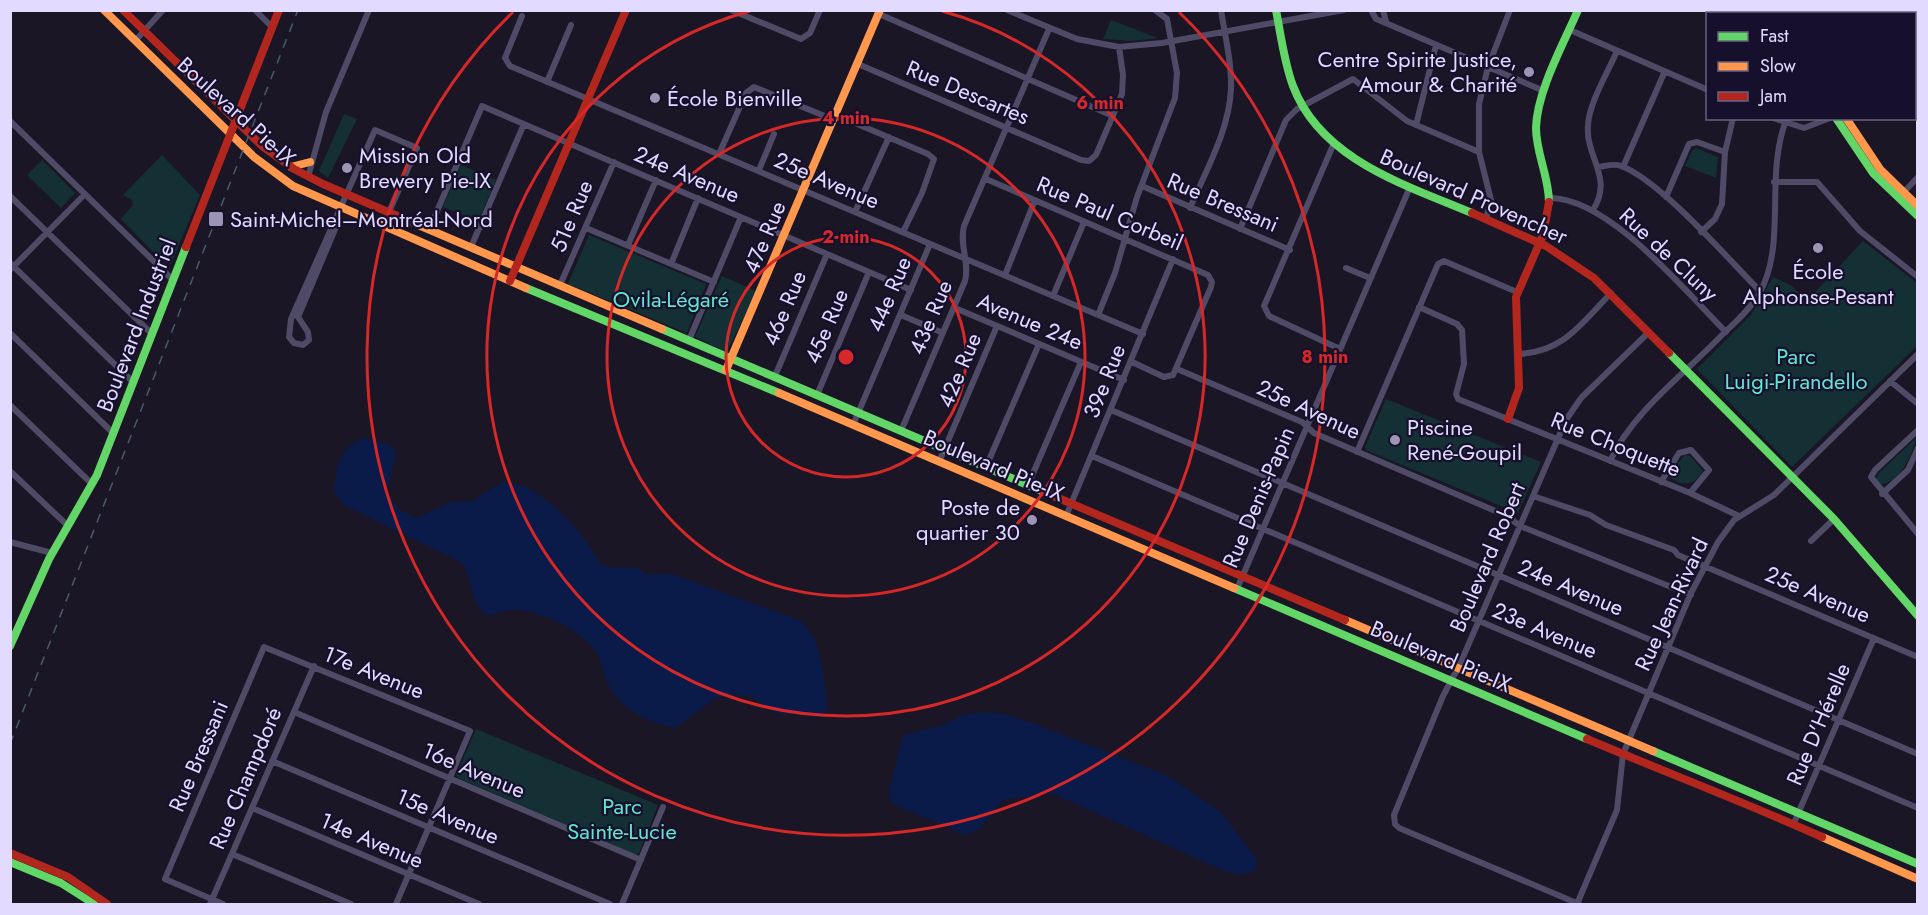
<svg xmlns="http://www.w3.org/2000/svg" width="1928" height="915" font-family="Jost,sans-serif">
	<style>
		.green { fill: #143034 }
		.water { fill: #0b1b49 }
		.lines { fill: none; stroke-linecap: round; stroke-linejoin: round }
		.street { stroke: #4f4b66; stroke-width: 6 }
		.fast { stroke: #63d668; stroke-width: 8 }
		.slow { stroke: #ff974d; stroke-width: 8 }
		.jam { stroke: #b3261e; stroke-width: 8 }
		.rail { stroke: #485970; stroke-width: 1.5; stroke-dasharray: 9 8; stroke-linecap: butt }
		.ring { fill: none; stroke: #d62828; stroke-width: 3 }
		.poi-dot { fill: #9c95b3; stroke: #17102c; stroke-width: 2 }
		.labels { text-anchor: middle; stroke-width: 4.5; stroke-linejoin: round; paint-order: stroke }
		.poi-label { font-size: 22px; fill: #e2daff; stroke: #17102c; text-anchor: start }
		.street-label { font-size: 22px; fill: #e2daff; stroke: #17102c }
		.park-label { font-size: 22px; fill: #60e6d1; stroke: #17102c }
		.centre { fill: #d62828; stroke: #17102c; stroke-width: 3 }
		.ring-label { font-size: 18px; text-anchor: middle; font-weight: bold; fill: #d62828; stroke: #17102c; stroke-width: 4.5; stroke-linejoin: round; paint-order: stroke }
	</style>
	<rect width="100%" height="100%" fill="#1a1626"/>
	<path class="green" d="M1111 20 1158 38 1132 41 1103 39Z
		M344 114 357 119 328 178 319 171Z
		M1696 148 1718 157 1716 178 1685 166 1692 151Z
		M162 155 200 195 171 264 163 262 121 219 133 205 132 200 123 195Z
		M42 160 75 193 61 208 27 175Z
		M461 165 496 180 478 221 443 207Z
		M589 235 706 284 687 333 568 284Z
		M1863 241 1917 283V346L1792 467 1697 369 1751 315 1773 277 1792 286 1807 301Z
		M722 276 756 291 727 352 695 337Z
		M1386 399 1541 462 1518 513 1366 450 1365 447Z
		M1916 438C1913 453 1900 484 1880 484L1876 480 1878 474Z
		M1685 455 1690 456 1703 471C1694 486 1683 487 1669 477L1676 465Z
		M476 729 658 805 639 853 635 855 458 778 456 775Z"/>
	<path class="water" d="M365 438 390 445 396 453 387 493 400 510 416 518 451 502 472 501 503 482C511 484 523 485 530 489 559 507 585 534 600 564L614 568 635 567 650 575 669 573 801 621C806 627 812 634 815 641 821 654 829 699 826 712L819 717 774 713 751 696 735 695 716 698 675 728C646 721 619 709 606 680 603 671 601 658 595 650 579 629 540 610 514 610 506 610 496 614 487 616 466 596 476 586 462 563L344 505 334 491C337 465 338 448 365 438Z
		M985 712 1005 714 1035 724 1168 776 1221 812 1257 860 1255 871 1242 875 1222 870 1052 793 1003 800 979 829 966 835 891 803 889 791 903 735 943 725 965 714Z"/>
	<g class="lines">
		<path class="street" d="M255 10 272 27
			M731 10 801 39 810 33 820 10
			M1007 10 1077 39 1119 47 1162 43 1344 10
			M1371 10 1376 19 1381 21 1544 91
			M1383 10 1386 22
			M1872 10 1873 14
			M879 14 1113 116
			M522 16 505 58 510 66 1143 334
			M1914 20 1918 19
			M1570 30 1708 90
			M135 41 163 10
			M858 64 1081 160 1089 161 1096 155 1122 94 1123 75 1119 47
			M1914 74 1918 75
			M547 82 571 25
			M1773 118 1804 128 1830 118
			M10 121 173 280
			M1416 125 1436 45
			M1334 143 1264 306 1269 316 1340 349
			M719 154 746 93 754 87 827 117 843 118 928 154 934 159 922 193 903 232
			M1598 167C1606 166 1614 163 1621 166 1660 180 1729 260 1760 291
			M1623 167 1665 71
			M759 170 774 134
			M308 177 326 112 369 10
			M986 179 1208 275 1212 282 1211 287 1173 375 1164 377 1132 362
			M1774 182H1817L1860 231 1918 277
			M1142 186 1290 250
			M1902 194 1918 177
			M10 196 152 334
			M1666 197 1689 144 1697 142 1725 152
			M1551 198C1610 199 1685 291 1726 332
			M1190 208C1206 170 1229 131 1231 89 1232 63 1225 36 1221 10
			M1593 210C1614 177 1585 157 1588 125 1589 103 1608 72 1617 51
			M855 212 889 137
			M338 216 336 227 298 317 308 332 309 340 303 345 294 343 289 337 291 319 375 130 417 148 389 212
			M1486 219 1491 200 1479 152V104L1488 67 1510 10
			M586 228 714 282
			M1240 229 1286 120 1297 109 1353 79 1407 121 1479 152
			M429 230 482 106 911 290
			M1701 232 1715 219 1722 204 1725 152 1733 118
			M628 245 656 180
			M471 247 524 124
			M10 263 133 382
			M671 264 698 198
			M1346 268 1370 278
			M10 270 85 194
			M1005 275 1035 200
			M560 285 614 162
			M1053 296 1084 222
			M1419 307 1457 324 1462 330 1464 364 1456 394 1458 399 1690 493 1739 516
			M955 308 1124 380
			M901 315 943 333
			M1098 315 1115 273 1137 197 1175 98 1177 73 1167 19 1155 10
			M10 333 113 433
			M689 340 741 217
			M1517 354C1563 353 1581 324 1611 293
			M1177 369 1302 422 1314 433 1507 516 1520 526 1691 595
			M775 376 827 254
			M1890 381 1918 404
			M817 395 869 272
			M10 405 92 484
			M1111 410 1918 754
			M853 425 930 244
			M1918 430 1875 470 1871 477 1918 534
			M901 431 965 281C970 263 959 245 964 226L1049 29
			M1357 452 1438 264 1444 261 1517 292
			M1092 456 1918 808
			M1610 461C1633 412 1682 376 1719 338 1733 324 1749 311 1759 294 1787 245 1765 180 1785 123
			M939 462 997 326
			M986 467 1039 344
			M10 471 68 526
			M1661 482 1679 453 1691 450 1709 470 1690 493
			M1028 485 1081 362
			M1882 494 1908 470 1918 448
			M1533 496 1590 515 1606 525 1674 550 1678 555 1918 657
			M1066 516 1173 259
			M1811 541 1834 519
			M10 542 52 553
			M1237 589 1410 187
			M294 712 641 860
			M272 761 610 904
			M252 808 479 904
			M1794 823 1874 638
			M232 854 351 904
			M210 904 314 666
			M223 904 165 879 264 647 470 731 396 904
			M622 904 663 807
			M1577 904 1617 810 1623 754 1691 593 1718 542 1734 520 1774 495 1918 354
			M1579 904 1399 828 1395 824 1394 815 1443 696 1460 664 1566 420 1581 398 1649 332"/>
		<path class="fast" d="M1276 10C1281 36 1284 62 1293 86 1321 160 1406 185 1472 213
			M1799 10V14
			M1807 10 1808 14
			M1836 118 1873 173 1918 216
			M1549 202C1549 177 1536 153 1536 128 1537 91 1563 45 1578 10
			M526 288 779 393
			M662 329 1044 492
			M1669 353 1834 519 1918 616
			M1234 588 1587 739
			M10 646 49 559 97 475 186 247
			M1653 751 1918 864
			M10 862 61 883 94 904"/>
		<path class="slow" d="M104 10 254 157 293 186 526 288
			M1846 118 1880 169 1918 206
			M291 167 310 162
			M416 224 662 329
			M726 370 880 10
			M779 393 1234 588
			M1345 620 1653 751
			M1822 837 1918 879"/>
		<path class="jam" d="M123 10 262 146 294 169 323 184 416 224
			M1472 213 1546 246 1594 278 1669 353
			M186 247 279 10
			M510 281 626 10
			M1508 419 1519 388 1516 297 1543 235 1549 202
			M1044 492 1345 620
			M1587 739C1665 772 1744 802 1822 837
			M10 853 68 877 107 904"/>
		<path class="rail" d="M505 10 508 12
			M10 744 298 10"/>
	</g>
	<g class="ring">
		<circle cx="846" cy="357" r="120"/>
		<circle cx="846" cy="357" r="239"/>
		<path d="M942 11A359 359 0 1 1 750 11"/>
		<path d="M1179 12A479 479 0 1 1 513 12"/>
	</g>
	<g class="poi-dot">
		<circle cx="1529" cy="72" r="6"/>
		<circle cx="655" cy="98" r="6"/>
		<circle cx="347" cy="168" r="6"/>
		<rect x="208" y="211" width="16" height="16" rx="3"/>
		<circle cx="1818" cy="248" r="6"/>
		<circle cx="1395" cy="440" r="6"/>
		<circle cx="1032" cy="520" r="6"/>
	</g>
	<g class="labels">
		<g class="poi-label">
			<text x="1517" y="67" text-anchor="end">Centre Spirite Justice,<tspan x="1517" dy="25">Amour &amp; Charité</tspan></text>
			<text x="667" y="106">École Bienville</text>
			<text x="359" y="163">Mission Old<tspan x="359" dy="25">Brewery Pie-IX</tspan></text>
			<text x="230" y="227">Saint-Michel–Montréal-Nord</text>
			<text x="1818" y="279" text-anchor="middle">École<tspan x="1818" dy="25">Alphonse-Pesant</tspan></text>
			<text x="1407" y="435">Piscine<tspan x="1407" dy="25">René-Goupil</tspan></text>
			<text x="1020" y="515" text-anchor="end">Poste de<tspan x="1020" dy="25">quartier 30</tspan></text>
		</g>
		<g class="street-label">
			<text transform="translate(968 92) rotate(23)" y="8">Rue Descartes</text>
			<text transform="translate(237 111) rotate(42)" y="8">Boulevard Pie-IX</text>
			<text transform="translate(687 174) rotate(23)" y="8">24e Avenue</text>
			<text transform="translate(827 180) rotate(23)" y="8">25e Avenue</text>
			<text transform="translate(1474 196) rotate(24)" y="8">Boulevard Provencher</text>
			<text transform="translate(1223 202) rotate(23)" y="8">Rue Bressani</text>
			<text transform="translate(1110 213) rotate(23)" y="8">Rue Paul Corbeil</text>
			<text transform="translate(571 216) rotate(-67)" y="8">51e Rue</text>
			<text transform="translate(764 237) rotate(-67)" y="8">47e Rue</text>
			<text transform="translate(1669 254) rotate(43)" y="8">Rue de Cluny</text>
			<text transform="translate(889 294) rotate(-67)" y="8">44e Rue</text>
			<text transform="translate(784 308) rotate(-67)" y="8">46e Rue</text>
			<text transform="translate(930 317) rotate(-67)" y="8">43e Rue</text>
			<text transform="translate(1030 321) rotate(23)" y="8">Avenue 24e</text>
			<text transform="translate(136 325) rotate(-69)" y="8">Boulevard Industriel</text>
			<text transform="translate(826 326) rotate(-67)" y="8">45e Rue</text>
			<text transform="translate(959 370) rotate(-67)" y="8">42e Rue</text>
			<text transform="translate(1104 381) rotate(-68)" y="8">39e Rue</text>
			<text transform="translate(1309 409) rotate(25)" y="8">25e Avenue</text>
			<text transform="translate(1616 444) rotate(22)" y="8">Rue Choquette</text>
			<text transform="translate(994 465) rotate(23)" y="8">Boulevard Pie-IX</text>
			<text transform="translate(1258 497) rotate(-67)" y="8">Rue Denis-Papin</text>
			<text transform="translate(1487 557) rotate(-67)" y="8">Boulevard Robert</text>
			<text transform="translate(1571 587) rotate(23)" y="8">24e Avenue</text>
			<text transform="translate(1818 594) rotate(23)" y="8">25e Avenue</text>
			<text transform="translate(1671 604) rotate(-65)" y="8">Rue Jean-Rivard</text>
			<text transform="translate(1545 630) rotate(23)" y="8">23e Avenue</text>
			<text transform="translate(1441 656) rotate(23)" y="8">Boulevard Pie-IX</text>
			<text transform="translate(374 672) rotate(22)" y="8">17e Avenue</text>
			<text transform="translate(1818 724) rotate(-67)" y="8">Rue D'Hérelle</text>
			<text transform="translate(198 756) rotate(-67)" y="8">Rue Bressani</text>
			<text transform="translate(474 770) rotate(23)" y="8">16e Avenue</text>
			<text transform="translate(245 778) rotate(-67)" y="8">Rue Champdoré</text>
			<text transform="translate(448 816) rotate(23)" y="8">15e Avenue</text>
			<text transform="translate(372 840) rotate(23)" y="8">14e Avenue</text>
		</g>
		<g class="park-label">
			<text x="671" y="307">Ovila-Légaré</text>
			<text x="1796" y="364">Parc<tspan x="1796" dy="25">Luigi-Pirandello</tspan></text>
			<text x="622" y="814">Parc<tspan x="622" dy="25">Sainte-Lucie</tspan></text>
		</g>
	</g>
	<circle cx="846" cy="357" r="9" class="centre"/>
	<g class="ring-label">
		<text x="1100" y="109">6 min</text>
		<text x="846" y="124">4 min</text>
		<text x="846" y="243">2 min</text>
		<text x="1325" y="363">8 min</text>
	</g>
	<rect width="1928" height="915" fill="none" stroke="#e2daff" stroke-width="24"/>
	<rect x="1706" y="12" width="210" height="108" fill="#17102c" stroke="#686180" stroke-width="1.5"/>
	<rect x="1718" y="32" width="30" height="9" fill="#63d668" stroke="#686180" stroke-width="1.5"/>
	<text x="1760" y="42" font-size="18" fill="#e2daff">Fast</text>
	<rect x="1718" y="62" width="30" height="9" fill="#ff974d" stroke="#686180" stroke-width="1.5"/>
	<text x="1760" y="72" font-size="18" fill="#e2daff">Slow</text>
	<rect x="1718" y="92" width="30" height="9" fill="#b3261e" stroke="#686180" stroke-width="1.5"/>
	<text x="1760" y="102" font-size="18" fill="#e2daff">Jam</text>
</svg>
